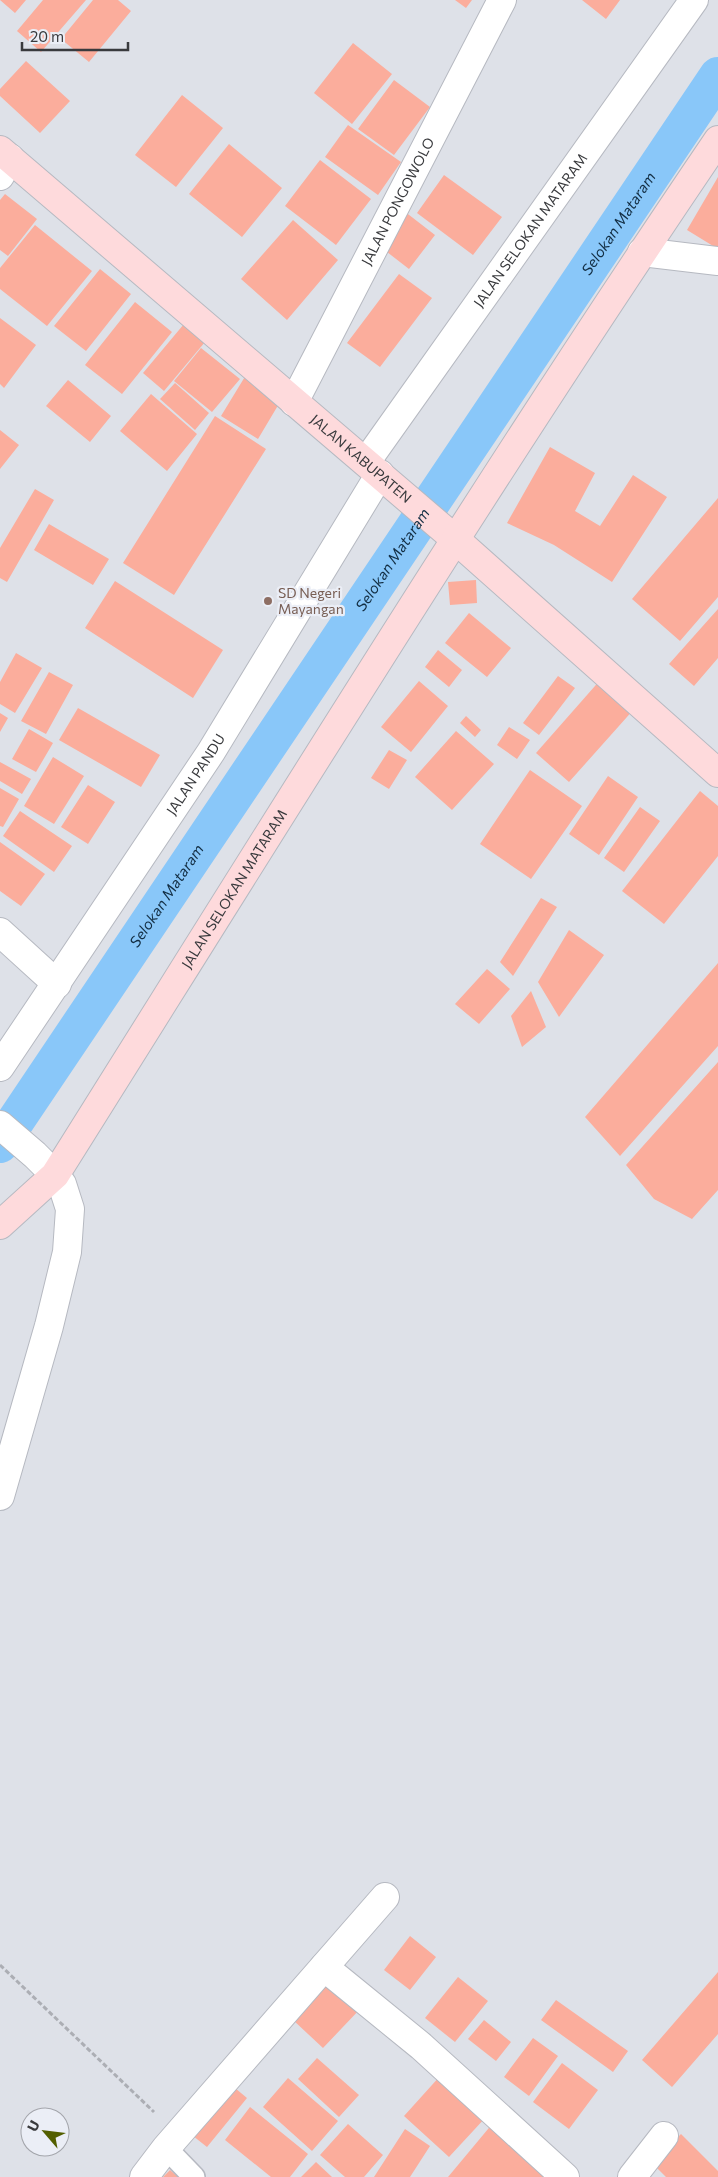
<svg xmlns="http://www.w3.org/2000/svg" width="718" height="2177" font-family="Commissioner,sans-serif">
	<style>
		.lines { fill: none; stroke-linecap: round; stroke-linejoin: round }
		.canal { stroke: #89c7f9; stroke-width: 38 }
		.building { fill: #fbad9c }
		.lane-casing { stroke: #b6b9c1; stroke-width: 24 }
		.street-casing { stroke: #b6b9c1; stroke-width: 30 }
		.secondary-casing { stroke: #b6b9c1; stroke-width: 30 }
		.path { stroke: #acaeb4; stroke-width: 3; stroke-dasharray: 5 2.5; stroke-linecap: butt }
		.lane { stroke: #fff; stroke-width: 21 }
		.street { stroke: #fff; stroke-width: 28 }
		.secondary { stroke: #fedadc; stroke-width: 28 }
		.education-dot { fill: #8d6e63; stroke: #ebeef6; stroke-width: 2 }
		.labels { text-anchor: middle; stroke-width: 4.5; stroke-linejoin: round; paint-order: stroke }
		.street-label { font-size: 14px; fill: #393a3d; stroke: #ebeef6 }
		.education-label { font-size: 14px; fill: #785e54; stroke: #ebeef6; text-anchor: start }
		.water-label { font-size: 15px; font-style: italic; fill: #132e43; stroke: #ebeef6 }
	</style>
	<rect width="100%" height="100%" fill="#dee1e8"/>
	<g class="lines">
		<path class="canal" id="s1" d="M0 1144 718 76"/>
	</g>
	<path class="building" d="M0 0H26L15 13Z
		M43 0H86L41 52 17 31Z
		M93 0H118L131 11 89 62 61 39Z
		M455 0H472L466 8Z
		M582 0H620L606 19Z
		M353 43 392 74 352 124 314 93Z
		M26 61 70 101 40 133 0 96V89Z
		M394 80 430 107 394 155 358 129Z
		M182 95 223 128 176 187 135 155Z
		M348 125 401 162 378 195 325 157Z
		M229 144 282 188 242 237 189 194Z
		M320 160 371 199 336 245 285 206Z
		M444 175 502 217 473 255 417 213Z
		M718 177V249L687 230Z
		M5 194 37 219 8 256 0 250V200Z
		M404 211 435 235 409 269 378 245Z
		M293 220 338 260 287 320 241 279Z
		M35 225 92 271 47 326 0 289V268Z
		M100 269 131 294 86 351 54 326Z
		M399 274 432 298 380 367 347 343Z
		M135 302 172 332 122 394 85 365Z
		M0 318 36 345 4 388 0 384Z
		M189 318 210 336 164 391 143 373Z
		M201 348 240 379 212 412 174 381Z
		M246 375 283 397 258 439 221 416Z
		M68 380 111 416 90 442 46 406Z
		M175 383 209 413 195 430 160 399Z
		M151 394 197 434 167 471 120 431Z
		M215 416 266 449 174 595 123 563Z
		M0 430 19 445 0 469Z
		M550 447 595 473 575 511 600 526 633 475 667 497 612 582 554 545 507 523Z
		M35 489 54 500 7 582 0 578V548Z
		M718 498V597L680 641 632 599Z
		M49 524 109 559 93 585 34 550Z
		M476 580 477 603 450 605 448 582Z
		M115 581 223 650 193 698 85 628Z
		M718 609V658L694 686 669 664Z
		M469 613 511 648 487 677 445 643Z
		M438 650 462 670 449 687 425 667Z
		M16 653 42 668 15 713 0 704V682Z
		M49 672 73 685 46 734 21 721Z
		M558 676 575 688 539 735 523 723Z
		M602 678 635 708 569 782 536 753Z
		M419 681 448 706 411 752 381 727Z
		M78 708 160 755 141 787 59 740Z
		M0 713 8 718 0 732Z
		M466 716 481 730 475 737 460 723Z
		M509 727 530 740 517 759 497 745Z
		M29 729 53 743 36 772 12 759Z
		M456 731 494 764 452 810 415 777Z
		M389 750 407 760 389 789 371 778Z
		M53 757 84 776 54 824 24 806Z
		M0 762 31 779 22 794 0 781Z
		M530 770 582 806 531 879 480 844Z
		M608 776 638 797 599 855 569 834Z
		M88 785 115 802 88 844 61 827Z
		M0 788 19 799 3 827 0 826Z
		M700 791 718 806V856L664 924 622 891Z
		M640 807 660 821 624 872 604 858Z
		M20 811 72 846 54 872 3 836Z
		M0 842 45 874 21 906 0 891Z
		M541 898 557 907 513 976 500 962Z
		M569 930 604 955 559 1017 538 982Z
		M718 963V1046L620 1156 585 1117Z
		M487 969 510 989 479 1024 455 1004Z
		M531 991 546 1027 522 1047 511 1016Z
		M718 1062V1190L692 1219 654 1199 626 1165Z
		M410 1936 436 1957 410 1990 384 1970Z
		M718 1972V2034L672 2087 642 2060Z
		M458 1977 488 2001 455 2042 425 2018Z
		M331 1979 361 2008 323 2048 293 2020Z
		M556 2000 628 2051 613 2072 541 2020Z
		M484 2020 511 2042 496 2061 468 2039Z
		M533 2038 558 2056 529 2096 504 2077Z
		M317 2058 359 2095 339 2117 298 2079Z
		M562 2063 598 2090 569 2129 533 2102Z
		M441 2075 486 2117 449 2157 404 2116Z
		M288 2078 338 2121 312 2151 263 2107Z
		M229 2083 247 2098 207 2147 188 2132Z
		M250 2107 308 2154 290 2177H271L225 2140Z
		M493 2123 557 2177H448Z
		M348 2124 383 2155 364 2177H345L320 2155Z
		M405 2129 430 2146 410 2177H374Z
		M681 2134 718 2171V2177H666L652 2163Z
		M316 2162 332 2177H301Z
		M170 2170 178 2177H163Z"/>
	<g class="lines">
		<g class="lane-casing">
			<path id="lane" d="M166 2148 194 2177"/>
		</g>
		<g class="street-casing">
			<g id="street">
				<path d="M0 176 10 158"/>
				<path d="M642 252 718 261"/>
				<path id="s2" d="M294 402 502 0"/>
				<path id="s3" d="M366 462 694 0"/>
				<path d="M0 932 57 984"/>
				<path id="s4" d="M0 1067 211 752 380 474"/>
				<path d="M0 1125 35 1155 55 1175 62 1184 70 1209 67 1252 49 1326 0 1496"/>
				<path d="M324 1967 421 2046 565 2177"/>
				<path d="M144 2177 166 2148 385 1897"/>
				<path d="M632 2177 664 2136"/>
			</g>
		</g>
		<g class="secondary-casing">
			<g id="secondary">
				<path id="s5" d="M0 150 455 539 718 773"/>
				<path id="s6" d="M0 1225 55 1175C273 828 488 479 718 140"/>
			</g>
		</g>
		<path class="path" d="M0 1965 154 2112"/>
		<use href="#lane" class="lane"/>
		<use href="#street" class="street"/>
		<use href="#secondary" class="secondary"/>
	</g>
	<circle class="education-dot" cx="268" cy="601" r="5"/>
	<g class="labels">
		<g class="street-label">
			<text dy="5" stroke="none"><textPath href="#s2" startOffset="226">JALAN PONGOWOLO</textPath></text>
			<text dy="5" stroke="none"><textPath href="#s3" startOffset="284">JALAN SELOKAN MATARAM</textPath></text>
			<text dy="5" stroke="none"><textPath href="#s5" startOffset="475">JALAN KABUPATEN</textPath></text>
			<text dy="5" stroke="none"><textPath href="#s4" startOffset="352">JALAN PANDU</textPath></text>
			<text dy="5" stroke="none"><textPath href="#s6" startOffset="412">JALAN SELOKAN MATARAM</textPath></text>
		</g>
		<g class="education-label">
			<text x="278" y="598">SD Negeri<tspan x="278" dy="16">Mayangan</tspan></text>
		</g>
		<g class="water-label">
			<text dy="5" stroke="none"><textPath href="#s1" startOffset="1109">Selokan Mataram</textPath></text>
			<text dy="5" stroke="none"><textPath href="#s1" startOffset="704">Selokan Mataram</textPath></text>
			<text dy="5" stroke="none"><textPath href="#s1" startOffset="299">Selokan Mataram</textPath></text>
		</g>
	</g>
	<g transform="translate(45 2132) rotate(298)"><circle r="24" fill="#ebeef6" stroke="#a4a6ac"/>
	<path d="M0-4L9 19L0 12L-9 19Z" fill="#535f00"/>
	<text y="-8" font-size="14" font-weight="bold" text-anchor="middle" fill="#393a3d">U</text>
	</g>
	<path d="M22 42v8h106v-8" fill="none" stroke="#393a3d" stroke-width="2.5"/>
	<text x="30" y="42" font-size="15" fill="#393a3d" stroke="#ebeef6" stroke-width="4" paint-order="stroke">20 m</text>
</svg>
